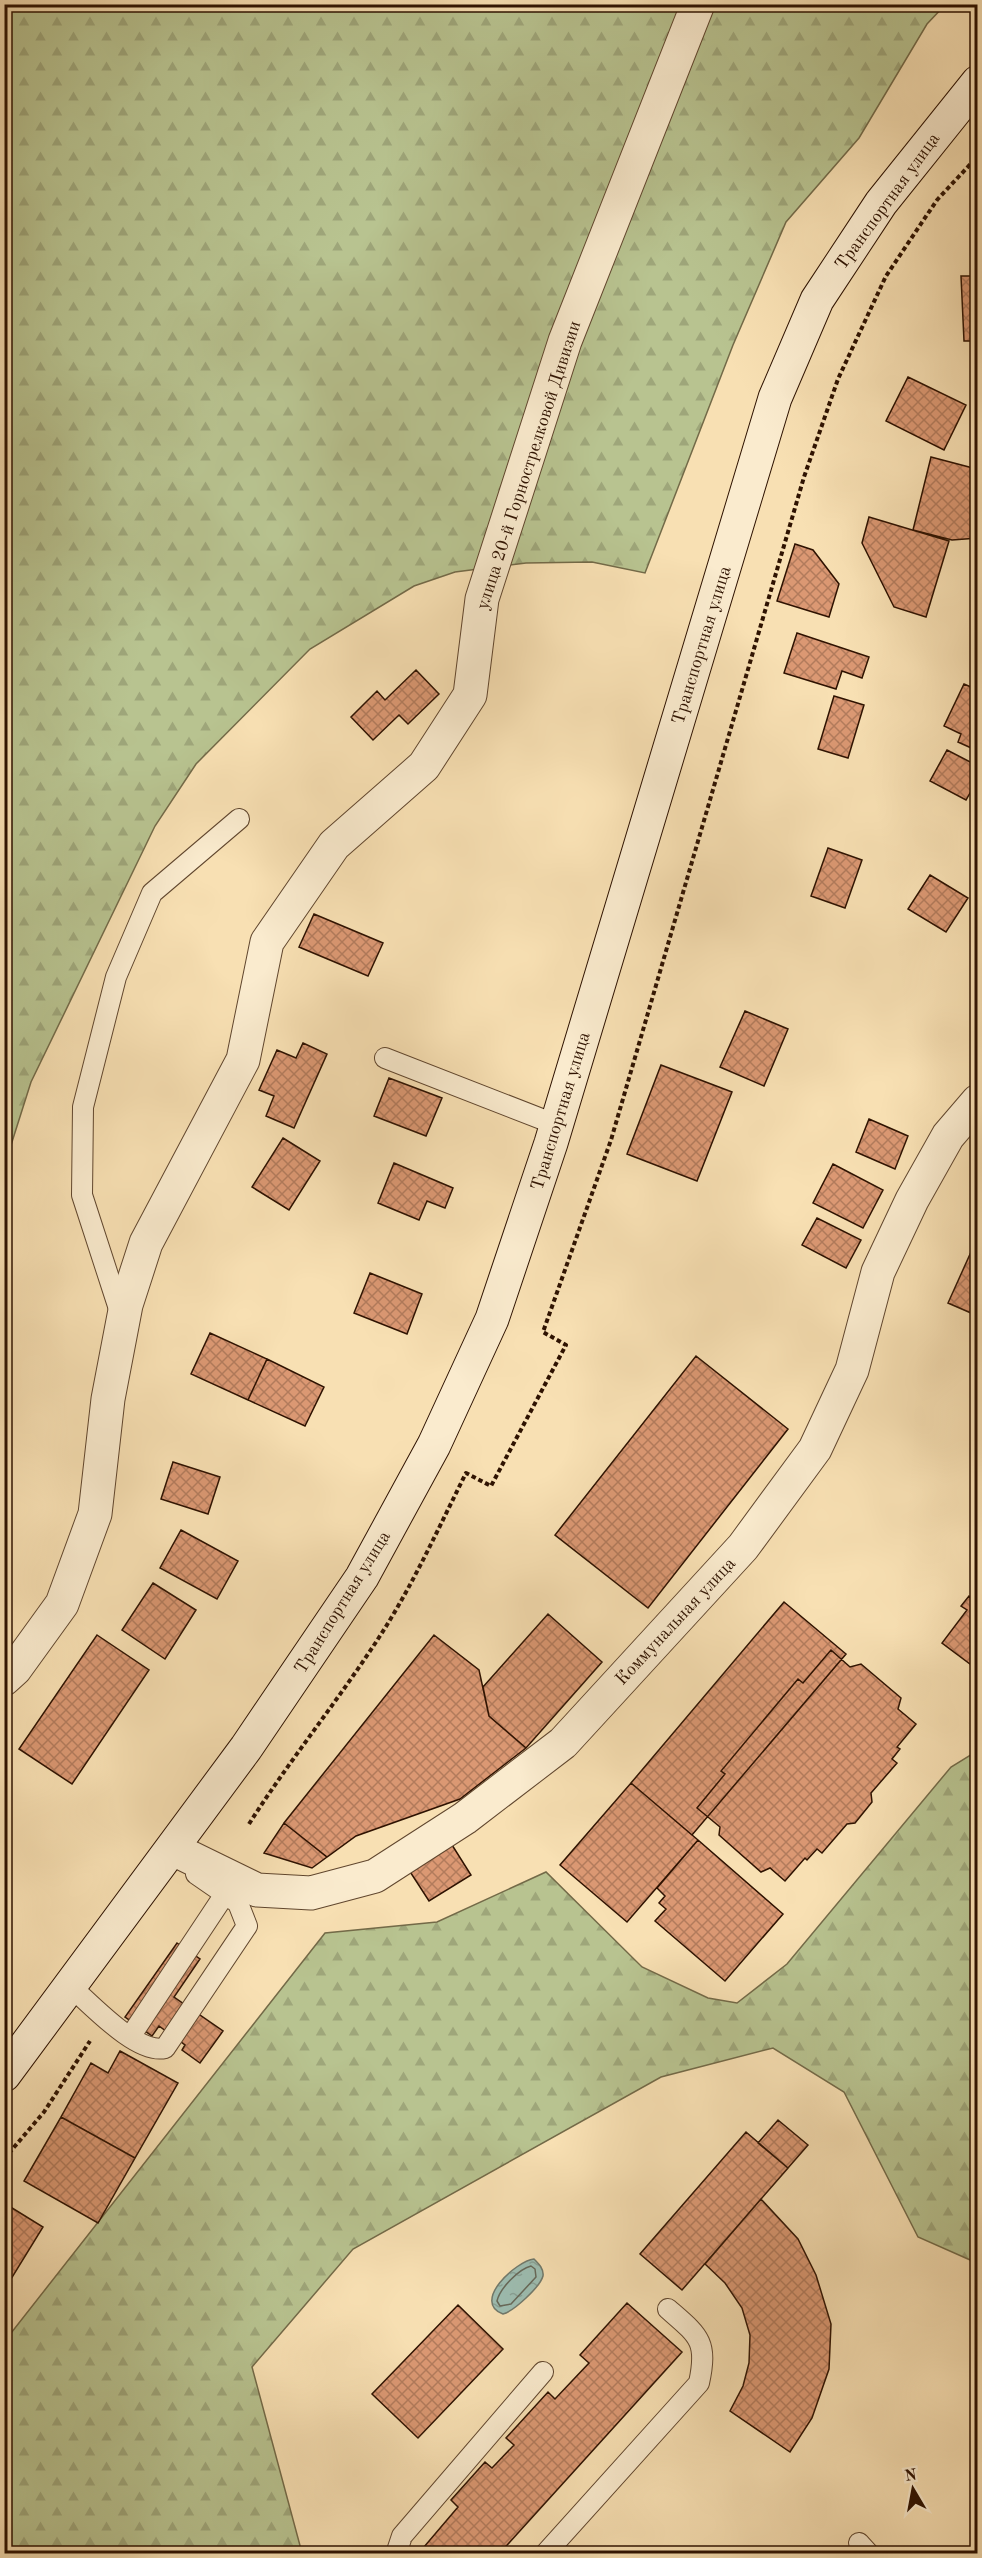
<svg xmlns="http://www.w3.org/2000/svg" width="982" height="2558" font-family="'Old Standard TT',serif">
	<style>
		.forest { fill: url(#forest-firs); stroke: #736a48; stroke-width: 1.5 }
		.water { fill: url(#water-ripples); stroke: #71796b; stroke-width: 1.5 }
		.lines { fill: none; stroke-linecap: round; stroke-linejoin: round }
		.shore { stroke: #666859; stroke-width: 1.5 }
		.building { fill: url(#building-cross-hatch); stroke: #2e1201; stroke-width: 1.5 }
		.lane-casing { stroke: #60462e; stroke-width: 22 }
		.street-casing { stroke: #60462e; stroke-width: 35 }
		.secondary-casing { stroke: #2e1201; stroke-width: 35 }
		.path { stroke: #2e1201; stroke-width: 4; stroke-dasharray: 4.5 3; stroke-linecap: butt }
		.lane { stroke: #faebce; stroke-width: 20 }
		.street { stroke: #faebce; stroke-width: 33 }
		.secondary { stroke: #faebce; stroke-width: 33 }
		.labels { text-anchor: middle; stroke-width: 4.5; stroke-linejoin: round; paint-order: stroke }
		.street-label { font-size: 18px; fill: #2e1201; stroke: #faebce }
	</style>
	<defs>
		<pattern id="forest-firs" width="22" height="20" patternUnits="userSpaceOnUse" patternTransform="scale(1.5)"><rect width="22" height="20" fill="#b8c390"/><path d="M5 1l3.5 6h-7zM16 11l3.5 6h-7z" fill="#9ea67a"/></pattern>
		<pattern id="water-ripples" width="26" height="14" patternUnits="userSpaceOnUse" patternTransform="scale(1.5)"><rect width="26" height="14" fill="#9dbdb1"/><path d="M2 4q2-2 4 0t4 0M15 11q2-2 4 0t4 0" fill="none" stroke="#88a196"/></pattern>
		<pattern id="building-cross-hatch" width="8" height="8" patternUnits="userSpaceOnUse" patternTransform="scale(1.5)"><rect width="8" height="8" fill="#db9873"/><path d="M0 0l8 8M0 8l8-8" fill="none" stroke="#b27b5c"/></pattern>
	</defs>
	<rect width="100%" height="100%" fill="#f8e0b3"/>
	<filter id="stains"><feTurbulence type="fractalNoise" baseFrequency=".00333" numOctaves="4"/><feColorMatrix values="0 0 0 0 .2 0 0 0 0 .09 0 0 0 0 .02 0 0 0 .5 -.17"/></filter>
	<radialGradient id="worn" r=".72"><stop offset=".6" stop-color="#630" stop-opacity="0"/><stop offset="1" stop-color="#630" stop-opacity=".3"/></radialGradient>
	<path class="forest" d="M5 5H945L927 24 859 138 786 222 733 345 645 573 592 562 526 563 455 572 414 586 310 649 196 764 155 826 31 1082 5 1164Z
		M977 1751V2263L918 2237 844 2092 773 2048 661 2077 353 2249 252 2367 302 2553H5L4 2342 325 1933 437 1922 546 1872 642 1967 708 1998 737 2003 787 1964 951 1767Z"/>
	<path class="water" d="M534 2259C539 2264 544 2269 543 2276 540 2287 514 2311 503 2314 471 2302 516 2261 534 2259Z"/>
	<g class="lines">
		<path class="shore" d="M531 2266 535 2269 536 2277 511 2304 500 2306 497 2301C500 2288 519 2269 531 2266Z"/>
	</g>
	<path class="building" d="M961 276H978V341H964Z
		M908 377 966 405 944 450 886 421Z
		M931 457 969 467 978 473V538L952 540 913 530Z
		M869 517 949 541 926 617 894 607 862 543Z
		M795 544 813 550 839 584 829 617 777 601Z
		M797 633 869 657 862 678 842 671 836 689 784 673Z
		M416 670 439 694 408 724 399 715 373 740 351 717 377 691 385 700Z
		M964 684 978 690V751L958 742 961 734 944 726Z
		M834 696 864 705 848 758 818 749Z
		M947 750 978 766V779L966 800 930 781Z
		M828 848 862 860 845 908 811 896Z
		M930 875 968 898 946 932 908 909Z
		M314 914 383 943 368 976 299 947Z
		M745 1011 788 1029 764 1086 720 1067Z
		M303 1043 327 1054 294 1128 266 1116 274 1096 259 1090 277 1050 296 1058Z
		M661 1065 732 1092 697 1181 627 1154Z
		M389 1078 442 1098 426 1136 374 1116Z
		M869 1119 908 1136 895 1169 856 1152Z
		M283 1138 320 1161 289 1210 252 1187Z
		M394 1163 453 1188 445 1208 427 1201 419 1220 378 1203Z
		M833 1164 883 1190 863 1228 813 1203Z
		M817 1218 861 1240 846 1268 802 1245Z
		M971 1252 978 1255V1316L948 1303Z
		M370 1273 422 1294 407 1334 354 1313Z
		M210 1333 267 1359 248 1400 191 1374Z
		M696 1356 788 1429 648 1608 555 1535Z
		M267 1359 324 1387 305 1426 248 1400Z
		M173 1462 220 1477 208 1514 161 1499Z
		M181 1530 238 1561 217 1599 160 1568Z
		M153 1583 196 1610 165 1659 122 1630Z
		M969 1596 978 1603V1670L942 1643 967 1610 961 1606Z
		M784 1602 846 1654 692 1835 631 1783Z
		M548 1614 602 1662 526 1748 489 1716 483 1687Z
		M97 1635 149 1670 72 1784 19 1749Z
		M434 1635 479 1670 489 1716 526 1748 460 1799 356 1836 327 1857 284 1823Z
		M831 1650 850 1667 861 1664 901 1698 898 1709 916 1724 897 1747 900 1749 892 1759 897 1763 871 1793 872 1802 855 1823 847 1824 822 1853 817 1849 807 1860 805 1858 785 1881 770 1868 761 1872 719 1835 720 1827 697 1808 725 1774 721 1771 798 1679 803 1683Z
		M631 1783 698 1840 627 1922 560 1865Z
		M284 1823 327 1857 312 1868 264 1853Z
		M447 1837 471 1875 429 1901 405 1864Z
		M698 1840 783 1914 725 1981 655 1921 666 1909 659 1903 665 1896 657 1888Z
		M177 1943 200 1959 174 1997 223 2031 200 2063 182 2050 185 2045 159 2026 152 2036 125 2017Z
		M120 2051 178 2083 135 2158 61 2117 91 2063 108 2073Z
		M61 2117 135 2158 98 2223 24 2181Z
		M778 2120 808 2145 788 2168 758 2143Z
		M746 2132 788 2168 682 2290 640 2254Z
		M761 2199 798 2239 816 2275 831 2324 829 2369 812 2418 790 2452 730 2411 743 2386 749 2363 750 2335 742 2308 725 2283 705 2264Z
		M4 2203 43 2227 8 2284 4 2283Z
		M627 2303 682 2352 499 2554H418L458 2507 451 2500 485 2462 492 2468 514 2445 506 2438 548 2392 555 2399 589 2363 580 2355Z
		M458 2305 503 2349 418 2438 372 2394Z"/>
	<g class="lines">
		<g class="lane-casing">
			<path id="lane" d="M385 1058 557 1125
				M121 1315 82 1195 83 1107 116 977 152 893 239 819
				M69 1985C90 2003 137 2055 165 2048L247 1926 238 1903 196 1874
				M130 2037 225 1894
				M859 2543 869 2554
				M396 2554 402 2536 543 2372
				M545 2554 699 2383C708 2341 699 2336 668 2309"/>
		</g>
		<g class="street-casing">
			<path id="street" d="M4 1679 15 1669 62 1604 95 1514 108 1399 126 1305 146 1243 243 1060 267 942 334 845 424 766 470 695 482 599 565 341 698 4
				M173 1849 257 1890 311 1893 375 1876 465 1818 563 1743 743 1547 815 1449 852 1370 878 1272 912 1200 948 1136 978 1101"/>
		</g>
		<g class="secondary-casing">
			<path id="secondary" d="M4 2075 246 1748 362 1577 434 1445 492 1319 551 1143 775 398 817 300 881 203 978 82"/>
		</g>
		<path class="path" d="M249 1824C289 1761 337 1702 378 1639 412 1587 438 1529 466 1473L491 1486 566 1345 543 1332 611 1140 804 477 838 379 886 276 937 200 978 156
			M4 2159 44 2112 90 2041"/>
		<use href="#lane" class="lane"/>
		<use href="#street" class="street"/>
		<use href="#secondary" class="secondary"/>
	</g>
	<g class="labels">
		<g class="street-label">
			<text transform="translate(887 201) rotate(-54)" y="6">Транспортная улица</text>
			<text transform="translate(528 465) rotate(-72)" y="6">улица 20-й Горнострелковой Дивизии</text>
			<text transform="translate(701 645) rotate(-73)" y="6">Транспортная улица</text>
			<text transform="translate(560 1111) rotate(-73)" y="6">Транспортная улица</text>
			<text transform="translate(342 1602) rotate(-58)" y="6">Транспортная улица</text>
			<text transform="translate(675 1621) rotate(-47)" y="6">Коммунальная улица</text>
		</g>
	</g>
	<rect width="982" height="2558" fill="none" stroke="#f8e0b3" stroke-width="24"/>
	<rect x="6" y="6" width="970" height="2546" fill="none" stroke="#2e1201" stroke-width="3"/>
	<rect x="12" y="12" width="958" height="2534" fill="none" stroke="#2e1201" stroke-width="1.5"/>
	<g transform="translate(913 2489) rotate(350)" stroke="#faebce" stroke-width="4.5" paint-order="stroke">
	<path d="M0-4.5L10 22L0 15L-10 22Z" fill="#2e1201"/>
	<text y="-9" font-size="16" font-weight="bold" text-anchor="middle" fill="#2e1201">N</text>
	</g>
	<rect width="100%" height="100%" filter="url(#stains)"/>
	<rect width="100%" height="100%" fill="url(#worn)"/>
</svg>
